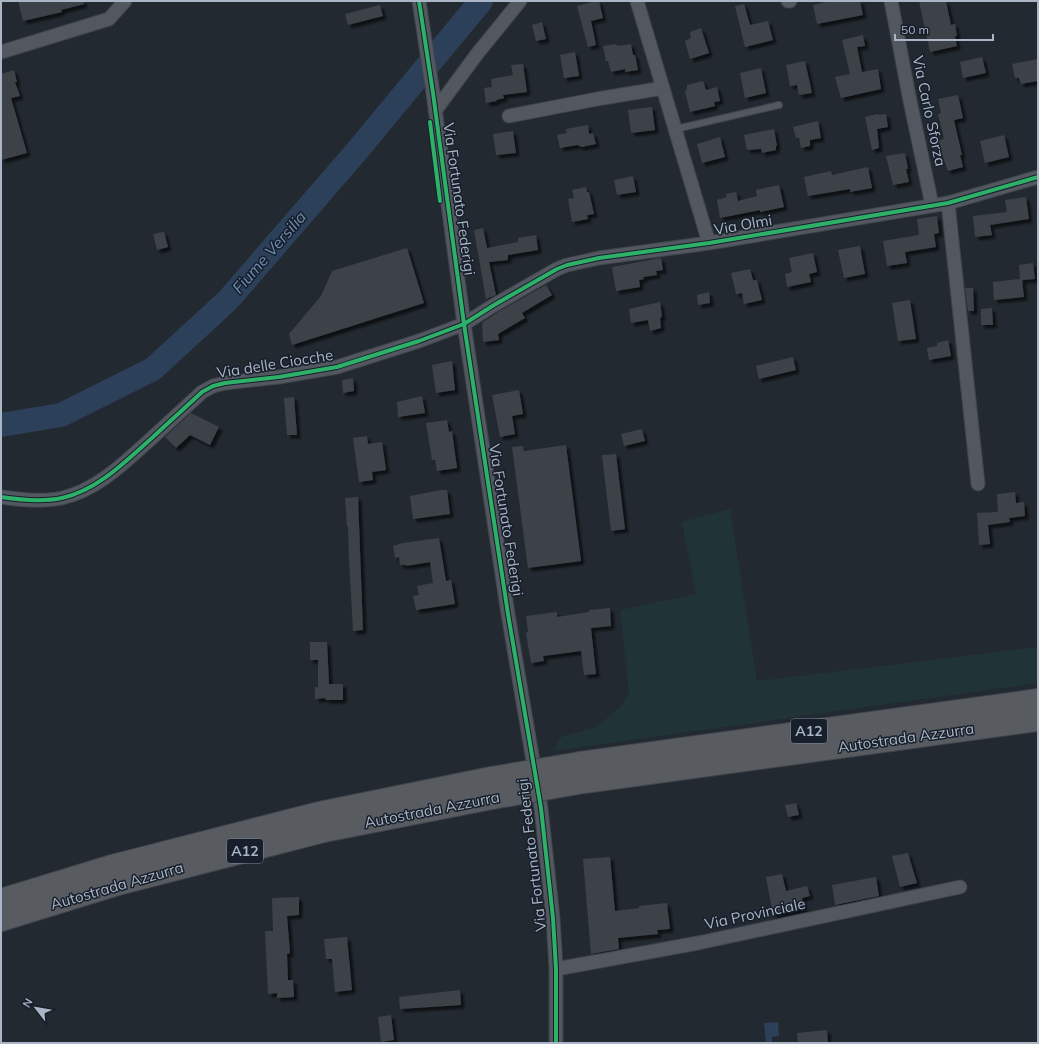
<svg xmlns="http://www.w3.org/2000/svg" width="1039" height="1044" font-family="Mulish,sans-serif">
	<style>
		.green { fill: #203336 }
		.water { fill: #2c4159 }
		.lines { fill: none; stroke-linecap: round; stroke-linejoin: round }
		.river { stroke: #2c4159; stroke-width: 24 }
		.building { fill: #3d424a; filter: url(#shadow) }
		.lane-casing { stroke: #3f444a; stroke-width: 8 }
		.street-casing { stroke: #3f444a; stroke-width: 15 }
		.highway-casing { stroke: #3f454c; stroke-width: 24 }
		.lane { stroke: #525760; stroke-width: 6 }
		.street { stroke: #525760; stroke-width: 13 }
		.highway { stroke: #585b5f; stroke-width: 22 }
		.highway-bridge-casing { stroke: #3f454c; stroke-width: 24; stroke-linecap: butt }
		.highway-bridge { stroke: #585b5f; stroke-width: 22 }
		.cycleway-casing { stroke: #161f2b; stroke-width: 6 }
		.cycleway { stroke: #2db169; stroke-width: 4 }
		.labels { text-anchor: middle; stroke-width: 3; stroke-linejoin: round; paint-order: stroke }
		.shield { fill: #161f2b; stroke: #7e8897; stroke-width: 1 }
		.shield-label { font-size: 14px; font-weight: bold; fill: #aab5c5 }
		.street-label { font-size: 15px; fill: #aab5c5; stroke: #161f2b }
		.water-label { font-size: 16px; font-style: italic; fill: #6f8db0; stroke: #161f2b }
	</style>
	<defs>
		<filter id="shadow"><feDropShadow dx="3.5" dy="3.5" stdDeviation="1" flood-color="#0009"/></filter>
	</defs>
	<rect width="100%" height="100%" fill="#232930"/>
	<path class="green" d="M730 509 757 681 1038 647V683L553 751 561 737 597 727 624 703 629 691 620 610 696 594 682 522Z"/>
	<path class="water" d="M778 1022 779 1036 772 1037V1043H766L764 1023Z"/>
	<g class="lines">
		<path class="river" d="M1 425 61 415 153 369 228 300 356 152 481 1"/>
	</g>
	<path class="building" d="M18 1H84V4L61 10 62 12 23 21Z
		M596 1H599L603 18 591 21 596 45 588 47 577 6Z
		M830 1H860L863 15 817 24 813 5Z
		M919 1H946L951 25 955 24 957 36H955L957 46 930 52Z
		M744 4 750 25 768 21 773 40 745 47 735 6Z
		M380 5 383 16 348 25 345 14Z
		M542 22 546 39 536 41 532 25Z
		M701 28 709 53 690 59 685 41 691 38 690 32Z
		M863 35 865 46 857 47 862 72 878 69 881 89 841 98 835 77 850 74 842 40Z
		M616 44 617 46 631 44 633 55H635L638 70 625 72V69L611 72 608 61H606L603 46Z
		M575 52 579 76 564 78 560 55Z
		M982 57 986 73 963 78 960 62Z
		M1038 59V81L1021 84 1019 78H1015L1012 64Z
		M805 61 812 93 799 95 797 85 790 86 786 65Z
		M523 64 527 92 503 95 504 98 496 100 497 101 486 103 484 88 492 87 491 79 513 75 511 65Z
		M761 68 766 93 745 98 740 73Z
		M14 70 17 82H15L20 96 11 98 27 153 1 160V74Z
		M703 81 706 90 717 87 720 101 714 102 715 106 690 112 685 91 687 90V85Z
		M958 95 963 118 954 120 962 155H960L963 167 948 171 937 141 944 139 938 114 941 113 938 99Z
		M652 107 655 130 631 133 628 110Z
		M878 114 879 115 886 114 888 127 877 129 879 148 872 150 865 117Z
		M818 121 821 138 810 140V146L801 148 799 138H796L793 127Z
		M588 125 589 134 593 133 596 144 582 147 577 145 560 148 557 135 567 133 566 129Z
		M774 129 777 146H776V150L762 153 761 149 747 150 744 135Z
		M513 131 516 153 496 155 493 134Z
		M1004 135 1009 157 985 163 980 141Z
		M720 137 725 157 702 163 697 144Z
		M905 153 908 169H906L909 182 893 185 886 156Z
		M868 167 872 188 850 192V189L808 196 804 177 831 171 832 175Z
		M633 176 636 192 617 195 614 180Z
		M779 185 784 207 760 212V210L720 218 717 200 727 197 726 194 736 192 738 201 757 196 756 190Z
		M586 187 587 192H589L594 214 587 215 588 219 572 222 568 199 574 198 572 190Z
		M1026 197 1029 219 990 225 992 235 975 237 973 216 1007 212 1005 200Z
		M937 216 939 233 934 234 936 247 905 252 907 263 887 266 883 241 919 235 917 219Z
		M483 228 487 248 518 242V238L536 235 538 250 508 255V260L489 262 496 295 486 299 474 230Z
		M164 232 168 247 157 250 153 234Z
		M860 246 865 274 844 278 838 250Z
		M407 248 424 303 292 345 289 334 321 296 332 271Z
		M813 253 817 272 809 274 811 282 787 287 785 274 792 272 789 258Z
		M661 258 663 270 656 271 657 275 643 277 644 279 639 280 640 287 616 291 612 267Z
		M1033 263 1035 279 1022 280 1024 297 994 300 993 282 1020 279 1019 265Z
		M750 269 753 280H757L762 300 744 304 742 293 736 294 731 273Z
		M546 285 552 295 522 313 525 318 498 334 499 340 483 342 482 323 498 312Z
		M965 288H973L974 311H968Z
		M709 292 710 303 698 305 697 295Z
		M910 300 916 339 898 341 892 303Z
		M660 302 662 317 660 318 661 328 650 331 648 320 631 323 629 309Z
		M992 308 993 325H981V309Z
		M948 340 951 356 929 360 927 348 937 346V343Z
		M793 357 796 370 759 379 756 366Z
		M452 361 455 390 436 393 432 365Z
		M353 378 354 391 343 393 342 380Z
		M519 390 523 414 512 416 515 434 500 437 492 395Z
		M422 396 425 413 398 417 397 402Z
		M294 397 297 435H287L284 398Z
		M191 413 219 427 210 445 190 435 176 448 165 437Z
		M447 420 449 432 452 431 457 468 437 471 435 460H432L426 423Z
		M642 429 645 441 624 446 621 434Z
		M367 436 368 444 382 442 386 470 372 472 373 480 359 482 353 438Z
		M566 445 581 561 528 568 512 447 523 446 524 451Z
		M616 454 625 529 611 531 602 455Z
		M441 490H447L450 514 413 519 410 496Z
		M1015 492 1016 503 1024 502 1025 516 1009 518 1010 522 988 525 990 544 979 545 977 513 998 512 997 494Z
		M358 497 363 630 353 631 349 560 348 526H347L345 498Z
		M439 538 446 581 451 580 455 604 416 610 413 596 419 595 417 586 433 583 430 562 406 566V565H400L399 557 395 558 393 546 403 543Z
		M610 608 611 626 591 628 596 674 584 675 581 651 543 656 544 661 531 663 526 633 528 632 526 616 557 612V617L589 612V610Z
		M310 642H327L329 684H343V700H326L325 698 315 699V687H318V660H310Z
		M796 803 799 815 788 817 785 805Z
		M908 853 917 883 900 887 892 856Z
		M610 857 615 911 639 908V906L667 903 670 929 657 930 658 934 618 938 619 949 591 954 583 859Z
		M782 874 786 891 807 886 810 896 802 898 804 909 773 915 766 877Z
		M876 877 879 896 835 905 832 885Z
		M299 897V915L287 916 290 953 287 954 288 980H293L294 997 277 998V993L268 994 265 931H273L272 898Z
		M347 937 352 990 335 992 332 959H326L324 939Z
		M460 990 461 1005 400 1009 399 997Z
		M391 1015 394 1040 381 1042 378 1017Z
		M827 1030 828 1043H798L797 1033Z"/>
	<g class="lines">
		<g class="lane-casing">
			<path id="lane" d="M676 129 779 105"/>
		</g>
		<g class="street-casing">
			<path id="street" d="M419 1 433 93 464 324 508 614 541 808 553 918 556 969V1043
				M637 1 709 243
				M788 1H790
				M891 1 910 101 932 205
				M1 52 109 19 125 1
				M435 111 477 54 520 1
				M509 116 597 99 663 88
				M948 203 978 484
				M1 497C21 500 43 502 62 498 98 490 126 461 153 437 169 422 186 407 202 392L213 386 225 383 279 377 337 367 419 341 464 324 494 305 557 269 567 265 599 258 709 243 948 203 1038 177
				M556 969 698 943 960 887"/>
		</g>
		<g class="highway-casing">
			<path id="highway" d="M580 763 1038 700
				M584 782 1038 720
				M1 900 112 866 319 813 491 778
				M1 920 118 884 324 831 492 798"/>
		</g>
		<use href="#lane" class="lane"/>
		<use href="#street" class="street"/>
		<use href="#highway" class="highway"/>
		<g class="highway-bridge-casing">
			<path id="highway-bridge" d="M491 778 580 763
				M492 798 584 782"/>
		</g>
		<use href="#highway-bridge" class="highway-bridge"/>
		<g class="cycleway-casing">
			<path id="cycleway" d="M419 1 433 93 464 324 508 614 541 808 553 918 556 969V1043
				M430 122 440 201
				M1 497C21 500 43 502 62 498 98 490 126 461 153 437 169 422 186 407 202 392L213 386 225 383 279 377 337 367 419 341 464 324 494 305 557 269 567 265 599 258 709 243 948 203 1038 177"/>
		</g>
		<use href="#cycleway" class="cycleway"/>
	</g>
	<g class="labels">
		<g class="shield">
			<rect x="791" y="719" width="36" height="24" rx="3"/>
			<rect x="227" y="839" width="36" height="24" rx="3"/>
		</g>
		<g class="shield-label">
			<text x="809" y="736">A12</text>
			<text x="245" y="856">A12</text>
		</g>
		<g class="street-label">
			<text transform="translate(929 111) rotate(78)" y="5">Via Carlo Sforza</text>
			<text transform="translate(459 199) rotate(82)" y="5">Via Fortunato Federigi</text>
			<text transform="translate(743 225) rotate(-10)" y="5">Via Olmi</text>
			<text transform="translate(275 364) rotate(-9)" y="5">Via delle Ciocche</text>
			<text transform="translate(506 520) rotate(81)" y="5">Via Fortunato Federigi</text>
			<text transform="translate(906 738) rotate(-8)" y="5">Autostrada Azzurra</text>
			<text transform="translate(432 810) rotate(-11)" y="5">Autostrada Azzurra</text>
			<text transform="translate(532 855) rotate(-97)" y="5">Via Fortunato Federigi</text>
			<text transform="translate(117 886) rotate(-16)" y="5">Autostrada Azzurra</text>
			<text transform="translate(755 914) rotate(-12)" y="5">Via Provinciale</text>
		</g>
		<g class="water-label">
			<text transform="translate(269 252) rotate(-49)" y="6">Fiume Versilia</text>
		</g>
	</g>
	<rect width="1039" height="1044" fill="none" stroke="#aab5c5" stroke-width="4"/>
	<g transform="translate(36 1008) rotate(301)" stroke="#161f2b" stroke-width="3" paint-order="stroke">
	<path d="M0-3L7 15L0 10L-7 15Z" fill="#aab5c5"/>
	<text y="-6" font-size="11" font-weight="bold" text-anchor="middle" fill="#aab5c5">N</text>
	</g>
	<path d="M895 34v6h98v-6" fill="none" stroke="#aab5c5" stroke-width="2"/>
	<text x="901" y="34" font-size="12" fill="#aab5c5" stroke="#161f2b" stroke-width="3" paint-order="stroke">50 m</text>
</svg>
